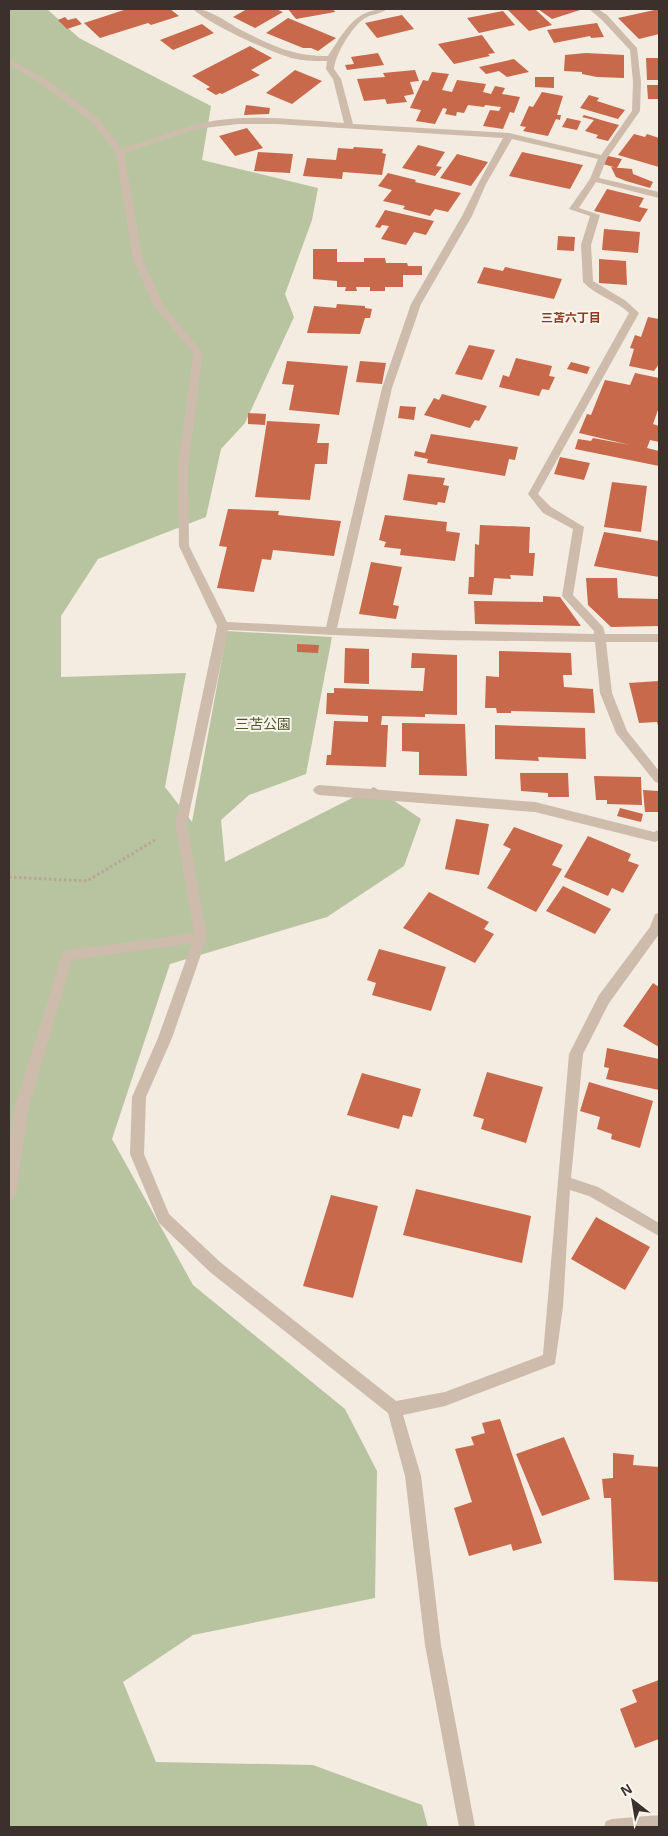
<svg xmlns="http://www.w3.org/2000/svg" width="668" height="1836" font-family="Helvetica,'Noto Sans JP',sans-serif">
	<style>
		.green { fill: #b8c4a0 }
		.building { fill: #c8694b }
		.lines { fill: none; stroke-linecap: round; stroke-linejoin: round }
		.path { stroke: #b9a596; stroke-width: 3; stroke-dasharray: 2.5 2.5; stroke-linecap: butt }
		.street { fill: #cdbbac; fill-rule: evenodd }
		.labels { text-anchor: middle; stroke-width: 4; stroke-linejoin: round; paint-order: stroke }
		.far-neighbourhood-label { font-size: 12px; font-weight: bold; fill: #8c3b22; stroke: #fbf5ee }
		.park-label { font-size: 14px; fill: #4a5a2e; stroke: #fbf5ee }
	</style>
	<rect width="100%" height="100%" fill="#f4ebe1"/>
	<path class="green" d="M9 9H47L79 38 211 106 202 160 318 188 312 220 285 294 294 317 245 423 221 449 206 517 98 559 61 616V677L186 673 165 787 192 822 227 631 332 637 306 774 249 795 221 820 225 862 374 787 421 819 404 866 327 917 170 964 112 1139 193 1285 345 1409 377 1471 375 1598 193 1635 123 1682 156 1762 313 1765 422 1805 428 1827H9Z"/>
	<path class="building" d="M127 9H170L179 16 151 25 148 23 100 38 84 23Z
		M247 9H276L283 12 255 28 233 17Z
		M288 9H333L335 12 296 19Z
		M507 9H535L552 25 529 31Z
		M538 9H578L580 10 552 19Z
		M659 9V34L639 39 618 18Z
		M503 11 515 25 479 33 467 18Z
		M402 15 414 29 377 38 365 23Z
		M65 17 68 20 76 18 82 24 67 29 58 20Z
		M288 18 336 38 318 51 311 48H303L266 33Z
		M597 23 604 37 591 38 590 36 554 43 547 30Z
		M202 24 214 33 173 50 160 40Z
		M482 35 495 53 488 54 490 56 454 64 438 44Z
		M250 46 272 58 251 70 260 75 222 94 220 93 216 95 206 89 210 87 192 76Z
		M378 53 384 65 347 70 345 65 354 64 351 57Z
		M586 53 624 55V78L597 77 582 74V72L564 71 565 55Z
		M646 58H659V80H647Z
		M514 59 529 72 507 77 499 71 486 74 479 67Z
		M295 70 322 81 292 104 266 93Z
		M415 70 419 81 410 82 414 94 404 96 407 102 387 104 385 99 364 101 357 79 385 77 383 73Z
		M432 72 449 74 442 90 452 92 457 80 486 84 483 92 491 94 495 86 505 88 502 94 520 97 514 113 510 112 503 129 483 126 490 110 499 111 501 107 485 105 484 107 468 105 464 113 457 112 456 116 445 114 447 109 443 108 435 124 416 121 421 110 410 108 423 80 428 81Z
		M535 77H554V88L535 87Z
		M647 85H659V99H648Z
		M542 92 563 96 557 115H561L560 120 556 119 548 136 523 131 526 127 520 126 529 106 533 107Z
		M589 95 599 98 597 101 625 110 618 119 580 108Z
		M246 105 270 108 269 114 244 115Z
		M584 115 608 122 619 125 608 141 596 138 598 135 585 131 594 120 582 117Z
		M567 118 581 121 577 130 562 127Z
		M247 128 263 148 235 156 219 136Z
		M634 134 645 137 647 134 659 138V167L618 155Z
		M418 145 445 152 436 166 442 167 435 176 402 168Z
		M354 147 383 149 382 153 386 154 382 175 343 172 342 179 303 176 307 158 336 160 338 148 353 149Z
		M258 152 293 154 290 173 254 171Z
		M522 152 583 165 570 189 509 176Z
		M457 154 488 162 471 186 440 178Z
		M608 156 622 159 617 168 603 164Z
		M611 167 632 169 633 174 653 182 650 188 626 181 616 177Z
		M388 173 416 180 415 182 461 193 448 212 435 209 430 216 403 209 405 206 383 201 392 190 378 186Z
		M607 189 644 198 639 207 648 209 640 222 594 211Z
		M385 210 434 221 426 235 414 232 406 245 381 239 389 226 382 225 380 228 375 227Z
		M604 229 640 232 638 253 602 250Z
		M558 236 575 237 574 251 557 250Z
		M313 249H337V262H364V258H385L386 263H407L408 266H422V275H403V287H385V291H370V287H356L357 291H345L346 287H337V281L313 279Z
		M599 259 626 261 627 285 599 283Z
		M484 267 503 271 505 267 562 279 554 299 477 283Z
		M337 304 365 306V308L372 309 370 318H365L360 334 307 333 314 306 336 308Z
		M648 317 659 319V364L654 371 629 366 634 349 630 348 635 335 641 337Z
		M469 345 495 350 482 380 455 374Z
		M516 358 552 366 549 376 555 377 549 390 542 389 539 396 499 387 503 375 509 377Z
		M287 361 348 366 339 415 289 410 294 385 282 384Z
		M360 361 386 363 382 384 356 382Z
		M571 362 590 367 587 374 567 369Z
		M635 373 659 378V407L653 424 659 426V442L650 440 647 448 659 451V466L575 449 578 439 591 441 593 438 630 445 579 433 587 414 591 415 605 380 630 385Z
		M442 394 487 406 479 421 475 420 470 428 424 415 434 398 439 400Z
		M400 406 416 407 414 420 398 418Z
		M248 413 266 414 265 425 248 424Z
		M267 421 320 424 317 443H329L327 464H315L310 500 255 497Z
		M431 434 518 447 515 460 509 459 505 476 427 463 428 459 414 456 415 451 425 453Z
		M560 457 590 463 584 480 554 474Z
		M408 474 445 478 443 485 449 486 445 503 438 502 437 505 403 500Z
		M612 482 647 486 641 532 604 527Z
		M228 509 279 511 278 515 341 521 334 556 273 550 271 560 262 559 254 592 217 588 227 547 219 546Z
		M385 515 447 522 446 531 460 533 455 561 400 555 401 549 384 547 386 542 379 540Z
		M480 525 530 527 529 553H535L533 576 510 575 511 579 494 578 492 595 468 594 469 577H474L475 544 479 545Z
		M604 532 659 541V577L594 566Z
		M371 562 402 567 393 605 399 606 396 619 359 614Z
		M586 578H617L618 598 659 599V626L611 627 588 605Z
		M543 596 560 597 581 626 475 624 474 601 543 602Z
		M297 644 319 645 318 653 297 652Z
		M345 648 369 649V684L344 683Z
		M499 651 571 653 572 675H563L564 687 593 689 595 713 511 711V713H497L496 708H485L486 676 499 677Z
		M412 653 457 655V715L425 714V717L382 716 381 725H388L386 767 326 765 327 755H331L334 721 368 722V716L326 714 327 693H334V688L423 691 425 668H411Z
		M659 681V729L657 722 639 723 629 683Z
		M402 723 465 724 467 776 419 775V752L402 751Z
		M495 725 585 728 586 759 538 757 539 761 495 759Z
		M520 773H568L569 797H548V793L521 791Z
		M594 776 641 777 642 805 607 804V800H596Z
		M643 790 658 791 659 812H645Z
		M620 808 643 814 641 822 617 816Z
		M456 819 489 824 479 875 445 869Z
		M514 827 563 845 552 865 562 869 536 912 487 888 511 849 503 845Z
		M588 836 631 854 628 861 639 865 623 893 612 888 608 896 564 877Z
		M563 886 611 909 595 934 546 911Z
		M429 892 489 922 484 929 494 934 475 963 403 928Z
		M379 949 446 967 431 1011 372 995 376 983 367 980Z
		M653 983 659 987V1047L623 1026Z
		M607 1048 659 1059V1090L606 1079 609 1068 604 1067Z
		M487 1072 543 1087 526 1143 481 1129 484 1119 473 1116Z
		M362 1073 421 1089 412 1117 403 1115 399 1129 347 1115Z
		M589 1082 653 1101 640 1148 611 1139 612 1134 597 1129 600 1117 580 1111Z
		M416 1189 531 1216 522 1263 403 1235Z
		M331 1195 378 1206 353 1298 303 1286Z
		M596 1217 650 1247 625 1290 571 1259Z
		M500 1419 542 1543 513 1551 511 1544 469 1556 454 1508 472 1502 455 1449 474 1445 471 1437 485 1433 482 1423Z
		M564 1437 590 1499 542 1516 516 1454Z
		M613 1453 634 1455 633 1465 659 1467V1582L614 1580 611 1498H604L602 1479 613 1478Z
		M659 1680V1739L635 1748 620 1709 637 1702 632 1690Z"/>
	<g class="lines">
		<path class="path" d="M9 877 87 881 155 840"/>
		<path class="street" d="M193 9C209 8 228 23 243 31 273 46 293 56 328 56 345 31 354 9 387 9 381 14 372 14 365 18 352 26 335 55 334 69L341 79 353 124 509 133 601 155 632 111 633 82 630 50 601 19 589 9H598L607 15 637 48 641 82 640 111 607 158 599 178 659 192V198L596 182 579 208 600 215 591 245 593 281 626 301 639 313 538 494 551 507 584 527 573 595 603 627 605 634H659V642H606L612 693 627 731 659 771V783L655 782 616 733 600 693 595 642 441 640 228 630 187 824 207 937 172 1038 146 1097 144 1154 169 1214 220 1262 396 1401 445 1392 543 1355 569 1054 599 995 650 927 655 914 659 913V934L609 1003 583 1054 571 1178 598 1187 659 1223V1236L589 1196 570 1190 563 1307 555 1364 445 1406 403 1415 421 1476 441 1645 475 1827H459L425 1645 405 1476 388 1413 210 1272 159 1223 130 1154 132 1097 158 1038 192 943 72 960 29 1106 16 1193 14 1197 9 1199V1149L15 1106 63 951 194 933 175 824 217 626 179 546 178 467 193 353 154 306 133 260 116 153 91 121 40 83 9 64V59L46 79 97 117 121 148C148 143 174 129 202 123 248 113 297 120 344 123L333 79 326 69 327 61C315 61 303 61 291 58 270 52 209 24 193 9ZM238 124H276L503 138 478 184 462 216 411 304 382 388 326 627 227 622 189 546 188 467 203 353 163 305 143 260 124 153 196 129ZM512 139 598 159 590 179 569 209 590 216 581 245 583 282C596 296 616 300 629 313L528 494 543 513 573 529 562 596 594 631V634L337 628 392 388 421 304 472 216 486 184Z
			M319 785 535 802 654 832 659 830V840L655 842 535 812 319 795 315 793 313 790 315 787Z
			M659 1815V1827H604L606 1821 612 1819Z"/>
	</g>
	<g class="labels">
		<g class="far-neighbourhood-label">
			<text x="571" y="322">三苫六丁目</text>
		</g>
		<g class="park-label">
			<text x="263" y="729">三苫公園</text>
		</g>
	</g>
	<rect width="668" height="1836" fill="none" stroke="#3b302b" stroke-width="20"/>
	<g transform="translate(633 1801) rotate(329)" stroke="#fbf5ee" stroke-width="4" paint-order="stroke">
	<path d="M0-4L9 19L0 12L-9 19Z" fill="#3b302b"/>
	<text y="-8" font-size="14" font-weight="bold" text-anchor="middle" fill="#3b302b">N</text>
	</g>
</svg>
